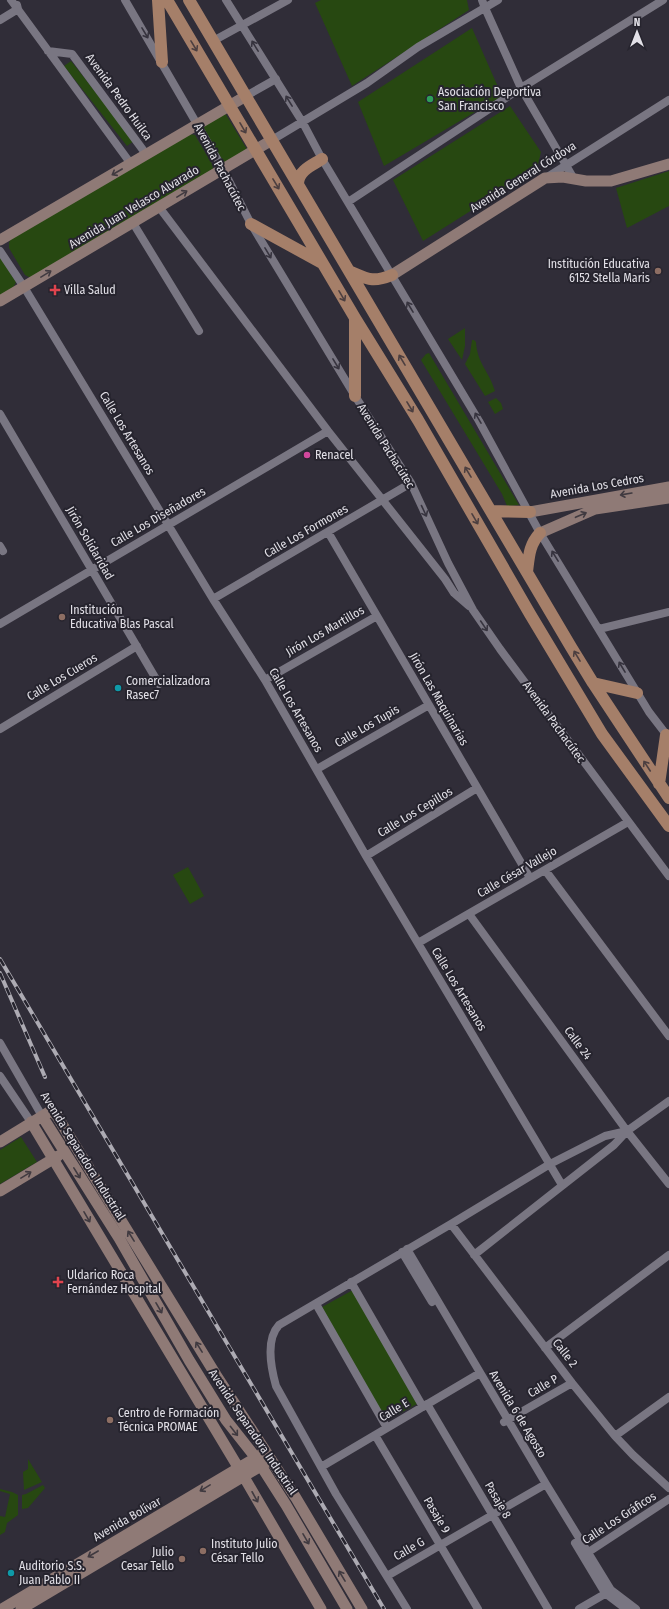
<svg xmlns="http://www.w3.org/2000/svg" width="669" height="1609" font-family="'Fira Sans Condensed',sans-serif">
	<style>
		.green { fill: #274811 }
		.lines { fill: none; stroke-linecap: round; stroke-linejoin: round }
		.street { stroke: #797682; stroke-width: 8 }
		.secondary { stroke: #8f7a76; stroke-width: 11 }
		.primary { stroke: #a57f69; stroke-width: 12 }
		.rail-casing { stroke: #adabb3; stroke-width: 4 }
		.rail { stroke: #26242e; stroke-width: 2.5; stroke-dasharray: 8; stroke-linecap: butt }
		.oneway { stroke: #37343f }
		.oneway2 { stroke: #4c3f40 }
		.oneway3 { stroke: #403a40 }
		.leisure-dot { fill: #2e9e5b; stroke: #26242e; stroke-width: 1.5 }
		.education-dot { fill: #8d6e63; stroke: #26242e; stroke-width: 1.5 }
		.health-dot { fill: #e0444e; stroke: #26242e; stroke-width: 1.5 }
		.hotel-dot { fill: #d1479c; stroke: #26242e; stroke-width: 1.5 }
		.culture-dot { fill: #0f9aa8; stroke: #26242e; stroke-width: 1.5 }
		.labels { text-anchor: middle; stroke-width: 4; stroke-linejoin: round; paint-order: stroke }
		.poi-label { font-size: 12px; fill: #e2e0e7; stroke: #26242e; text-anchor: start }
		.street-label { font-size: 12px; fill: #e2e0e7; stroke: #26242e }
	</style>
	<rect width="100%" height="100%" fill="#302d38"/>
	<path class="green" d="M321 0H467L469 10 352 86 315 3Z
		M472 28 502 96 384 166 358 102Z
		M71 61 134 141 127 146 64 66Z
		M510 106 541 152 537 169 423 241 393 180Z
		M225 113 248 151 225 164 202 126Z
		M190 134 195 135 212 164 213 169 209 173 34 277H29L25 275 9 248V243L11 238Z
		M669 171V206L627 228 616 188Z
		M0 257 16 282 13 288 0 296Z
		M465 328V346L462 360 448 339Z
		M472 340H474L476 342C477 363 489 371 495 391L485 396 465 364 470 354Z
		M429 353 519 505 507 506 502 494 421 360 426 354Z
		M496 398 501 403 503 409 495 414 488 402Z
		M188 867 204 896 190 904 173 875Z
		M21 1137 37 1162 0 1184V1150Z
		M353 1290 417 1404 386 1421 322 1307Z
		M28 1459 42 1482 24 1490 23 1472 28 1469Z
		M43 1485 45 1488 28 1508 22 1509V1495L26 1494Z
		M0 1489 12 1492 18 1495V1515L7 1523 5 1532 0 1535V1516L5 1517 10 1494 0 1491Z"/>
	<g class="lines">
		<path class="street" d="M11 0 131 164
			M125 0 223 169 251 224 355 396 411 483 448 563 473 610 500 649 669 876
			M226 0 303 123 322 159 479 421 540 533 649 712 669 738
			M482 0 485 8 521 88 574 179
			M0 20 18 9 17 5
			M213 41 288 0
			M48 51 72 54 146 154
			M246 96 276 79
			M272 140 367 83 418 47 498 0
			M546 178 669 100
			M348 202 521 88 663 0
			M159 207 328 431 445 579 454 593 469 606
			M133 223 199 331
			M0 251 24 287 213 599 265 680 366 856 562 1185
			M0 414 159 684
			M328 532 530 878
			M0 546 3 551
			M213 599 411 483
			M0 624 328 431
			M599 629 669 612
			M265 680 377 616
			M0 729 137 646
			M317 769 429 705
			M366 856 477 788
			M545 870 669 1036
			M469 914 627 1131 669 1184
			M418 943 628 822
			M0 1043 42 1116
			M0 1076 31 1122
			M451 1224 572 1383 615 1436 633 1455 669 1488
			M407 1249 546 1484 611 1590 636 1609
			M402 1252 432 1302
			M474 1255 614 1145 627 1131 669 1101
			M351 1282 423 1407
			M316 1304 387 1428
			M545 1348 669 1255
			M427 1404 548 1609
			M504 1422 572 1383
			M375 1435 478 1609
			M615 1436 669 1397
			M321 1467 480 1373
			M575 1543 605 1593 626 1609
			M584 1555 669 1499
			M387 1576 546 1484
			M407 1609 336 1494 276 1386C271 1368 265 1340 279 1325L451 1224 550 1164 605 1136 627 1131
			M579 1609 610 1591"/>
		<path class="secondary" d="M0 240 246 96
			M392 275 545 178 563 177 586 181H611L669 164
			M0 301 272 140
			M530 512 669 487
			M540 533 595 509 669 498
			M42 1116 119 1238 189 1360 226 1420 256 1458 286 1505 347 1609
			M31 1122 244 1477 321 1609
			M0 1142 49 1112H53L57 1116 216 1375 296 1498 362 1609
			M0 1191 58 1156
			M2 1609 262 1454
			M21 1609 266 1463"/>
		<path class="primary" d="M158 0 162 62
			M167 0 355 318 418 420 530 614 602 734 669 826
			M189 0 571 647 593 683 669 798
			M298 183C299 170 313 165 322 159
			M251 224 322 263
			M349 271C368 279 372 283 392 275
			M355 396V319
			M491 511 530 512
			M527 572C529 556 529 545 540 533
			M593 683 637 693
			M659 784 666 735"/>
		<g class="rail-casing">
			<path id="rail" d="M0 959 384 1609
				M0 973 45 1077"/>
		</g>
		<use href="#rail" class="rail"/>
	</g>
	<defs><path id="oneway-shaft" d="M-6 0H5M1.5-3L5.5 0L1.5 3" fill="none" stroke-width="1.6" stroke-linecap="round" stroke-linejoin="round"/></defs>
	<g class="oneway">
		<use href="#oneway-shaft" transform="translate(145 33) rotate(59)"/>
		<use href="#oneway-shaft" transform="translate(255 46) rotate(-122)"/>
		<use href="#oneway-shaft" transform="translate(289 101) rotate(-122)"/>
		<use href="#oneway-shaft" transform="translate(268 253) rotate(59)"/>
		<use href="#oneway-shaft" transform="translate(410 307) rotate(-121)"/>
		<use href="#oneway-shaft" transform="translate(336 364) rotate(59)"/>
		<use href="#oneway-shaft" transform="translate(478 418) rotate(-120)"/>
		<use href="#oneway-shaft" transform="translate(424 511) rotate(65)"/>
		<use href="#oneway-shaft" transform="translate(555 556) rotate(-122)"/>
		<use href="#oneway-shaft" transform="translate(484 626) rotate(56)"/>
		<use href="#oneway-shaft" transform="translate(622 667) rotate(-121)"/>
	</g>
	<g class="oneway2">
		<use href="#oneway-shaft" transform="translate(194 46) rotate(59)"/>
		<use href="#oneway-shaft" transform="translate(243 128) rotate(60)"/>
		<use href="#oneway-shaft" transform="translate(276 184) rotate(59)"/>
		<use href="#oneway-shaft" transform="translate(342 296) rotate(60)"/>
		<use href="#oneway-shaft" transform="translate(402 360) rotate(-121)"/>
		<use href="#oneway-shaft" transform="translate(410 407) rotate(59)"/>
		<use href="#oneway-shaft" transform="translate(468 472) rotate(-121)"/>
		<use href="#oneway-shaft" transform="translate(475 519) rotate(60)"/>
		<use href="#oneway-shaft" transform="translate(577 656) rotate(-121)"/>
		<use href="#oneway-shaft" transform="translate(647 766) rotate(-123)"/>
	</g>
	<g class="oneway3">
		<use href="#oneway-shaft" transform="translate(117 172) rotate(150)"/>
		<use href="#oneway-shaft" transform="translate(182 194) rotate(-31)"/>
		<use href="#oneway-shaft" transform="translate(46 274) rotate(-31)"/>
		<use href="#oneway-shaft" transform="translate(626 494) rotate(170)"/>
		<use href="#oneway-shaft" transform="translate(581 515) rotate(-23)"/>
		<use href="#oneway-shaft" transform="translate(77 1173) rotate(58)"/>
		<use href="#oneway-shaft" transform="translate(26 1175) rotate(-31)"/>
		<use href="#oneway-shaft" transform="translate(87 1217) rotate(60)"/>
		<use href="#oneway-shaft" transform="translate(131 1236) rotate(-122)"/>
		<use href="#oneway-shaft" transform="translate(159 1308) rotate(60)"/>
		<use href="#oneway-shaft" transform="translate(199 1347) rotate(-122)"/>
		<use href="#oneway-shaft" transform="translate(234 1431) rotate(52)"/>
		<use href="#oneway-shaft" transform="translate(205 1488) rotate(149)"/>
		<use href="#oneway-shaft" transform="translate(255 1497) rotate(61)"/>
		<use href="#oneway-shaft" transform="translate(306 1539) rotate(60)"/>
		<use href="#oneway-shaft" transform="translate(93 1554) rotate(150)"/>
		<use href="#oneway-shaft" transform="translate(342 1576) rotate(-121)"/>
	</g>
	<circle class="leisure-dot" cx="430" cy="99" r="4"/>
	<g class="education-dot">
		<circle cx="658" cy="271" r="4"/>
		<circle cx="62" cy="617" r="4"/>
		<circle cx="110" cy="1420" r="4"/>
		<circle cx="203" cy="1551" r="4"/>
		<circle cx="182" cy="1559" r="4"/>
	</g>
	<g class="health-dot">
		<path d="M53 284h4v4h4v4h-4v4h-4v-4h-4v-4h4z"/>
		<path d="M56 1276h4v4h4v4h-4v4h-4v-4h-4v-4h4z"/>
	</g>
	<circle class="hotel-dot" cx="307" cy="455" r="4"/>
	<g class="culture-dot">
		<circle cx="118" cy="688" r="4"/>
		<circle cx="11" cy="1573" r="4"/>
	</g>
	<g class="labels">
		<g class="poi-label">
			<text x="438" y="96">Asociación Deportiva<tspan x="438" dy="14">San Francisco</tspan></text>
			<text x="650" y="268" text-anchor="end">Institución Educativa<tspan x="650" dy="14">6152 Stella Maris</tspan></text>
			<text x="64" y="294">Villa Salud</text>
			<text x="315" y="459">Renacel</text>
			<text x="70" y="614">Institución<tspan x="70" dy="14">Educativa Blas Pascal</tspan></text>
			<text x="126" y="685">Comercializadora<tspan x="126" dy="14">Rasec7</tspan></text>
			<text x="67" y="1279">Uldarico Roca<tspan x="67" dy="14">Fernández Hospital</tspan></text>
			<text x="118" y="1417">Centro de Formación<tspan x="118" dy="14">Técnica PROMAE</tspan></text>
			<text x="211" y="1548">Instituto Julio<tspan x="211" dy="14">César Tello</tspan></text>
			<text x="174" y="1556" text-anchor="end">Julio<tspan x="174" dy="14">Cesar Tello</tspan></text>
			<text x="19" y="1570">Auditorio S.S.<tspan x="19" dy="14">Juan Pablo II</tspan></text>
		</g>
		<g class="street-label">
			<text transform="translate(119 97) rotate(54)" y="4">Avenida Pedro Huilca</text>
			<text transform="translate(220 167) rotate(62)" y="4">Avenida Pachacútec</text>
			<text transform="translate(523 177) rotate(-32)" y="4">Avenida General Córdova</text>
			<text transform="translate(134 207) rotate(-31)" y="4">Avenida Juan Velasco Alvarado</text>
			<text transform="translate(127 433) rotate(59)" y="4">Calle Los Artesanos</text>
			<text transform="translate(386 446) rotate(58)" y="4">Avenida Pachacútec</text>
			<text transform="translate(597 486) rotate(-10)" y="4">Avenida Los Cedros</text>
			<text transform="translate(158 517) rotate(-30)" y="4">Calle Los Diseñadores</text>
			<text transform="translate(306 531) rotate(-30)" y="4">Calle Los Formones</text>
			<text transform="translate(90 543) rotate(60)" y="4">Jirón Solidaridad</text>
			<text transform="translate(325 631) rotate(-30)" y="4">Jirón Los Martillos</text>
			<text transform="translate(62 677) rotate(-31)" y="4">Calle Los Cueros</text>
			<text transform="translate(439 699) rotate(60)" y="4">Jirón Las Maquinarias</text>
			<text transform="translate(296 710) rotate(60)" y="4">Calle Los Artesanos</text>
			<text transform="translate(554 722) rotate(54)" y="4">Avenida Pachacútec</text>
			<text transform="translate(367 726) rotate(-30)" y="4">Calle Los Tupis</text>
			<text transform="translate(415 812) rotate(-31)" y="4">Calle Los Cepillos</text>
			<text transform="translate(517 872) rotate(-30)" y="4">Calle César Vallejo</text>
			<text transform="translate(459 989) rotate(59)" y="4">Calle Los Artesanos</text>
			<text transform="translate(578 1043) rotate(54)" y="4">Calle 24</text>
			<text transform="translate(83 1156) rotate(58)" y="4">Avenida Separadora Industrial</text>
			<text transform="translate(565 1353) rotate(52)" y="4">Calle 2</text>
			<text transform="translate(543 1386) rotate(-30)" y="4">Calle P</text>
			<text transform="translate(394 1410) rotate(-31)" y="4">Calle E</text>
			<text transform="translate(518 1414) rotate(59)" y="4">Avenida 6 de Agosto</text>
			<text transform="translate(253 1432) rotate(56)" y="4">Avenida Separadora Industrial</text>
			<text transform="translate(498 1500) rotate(60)" y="4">Pasaje 8</text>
			<text transform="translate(437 1515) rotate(59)" y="4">Pasaje 9</text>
			<text transform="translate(619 1518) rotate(-33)" y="4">Calle Los Gráficos</text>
			<text transform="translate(127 1519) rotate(-30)" y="4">Avenida Bolívar</text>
			<text transform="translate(409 1549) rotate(-30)" y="4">Calle G</text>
		</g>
	</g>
	<g transform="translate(637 32)" stroke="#26242e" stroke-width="3" paint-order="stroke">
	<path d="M0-3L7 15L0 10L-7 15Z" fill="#e2e0e7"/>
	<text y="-6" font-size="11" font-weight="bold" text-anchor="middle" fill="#e2e0e7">N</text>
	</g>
</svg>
